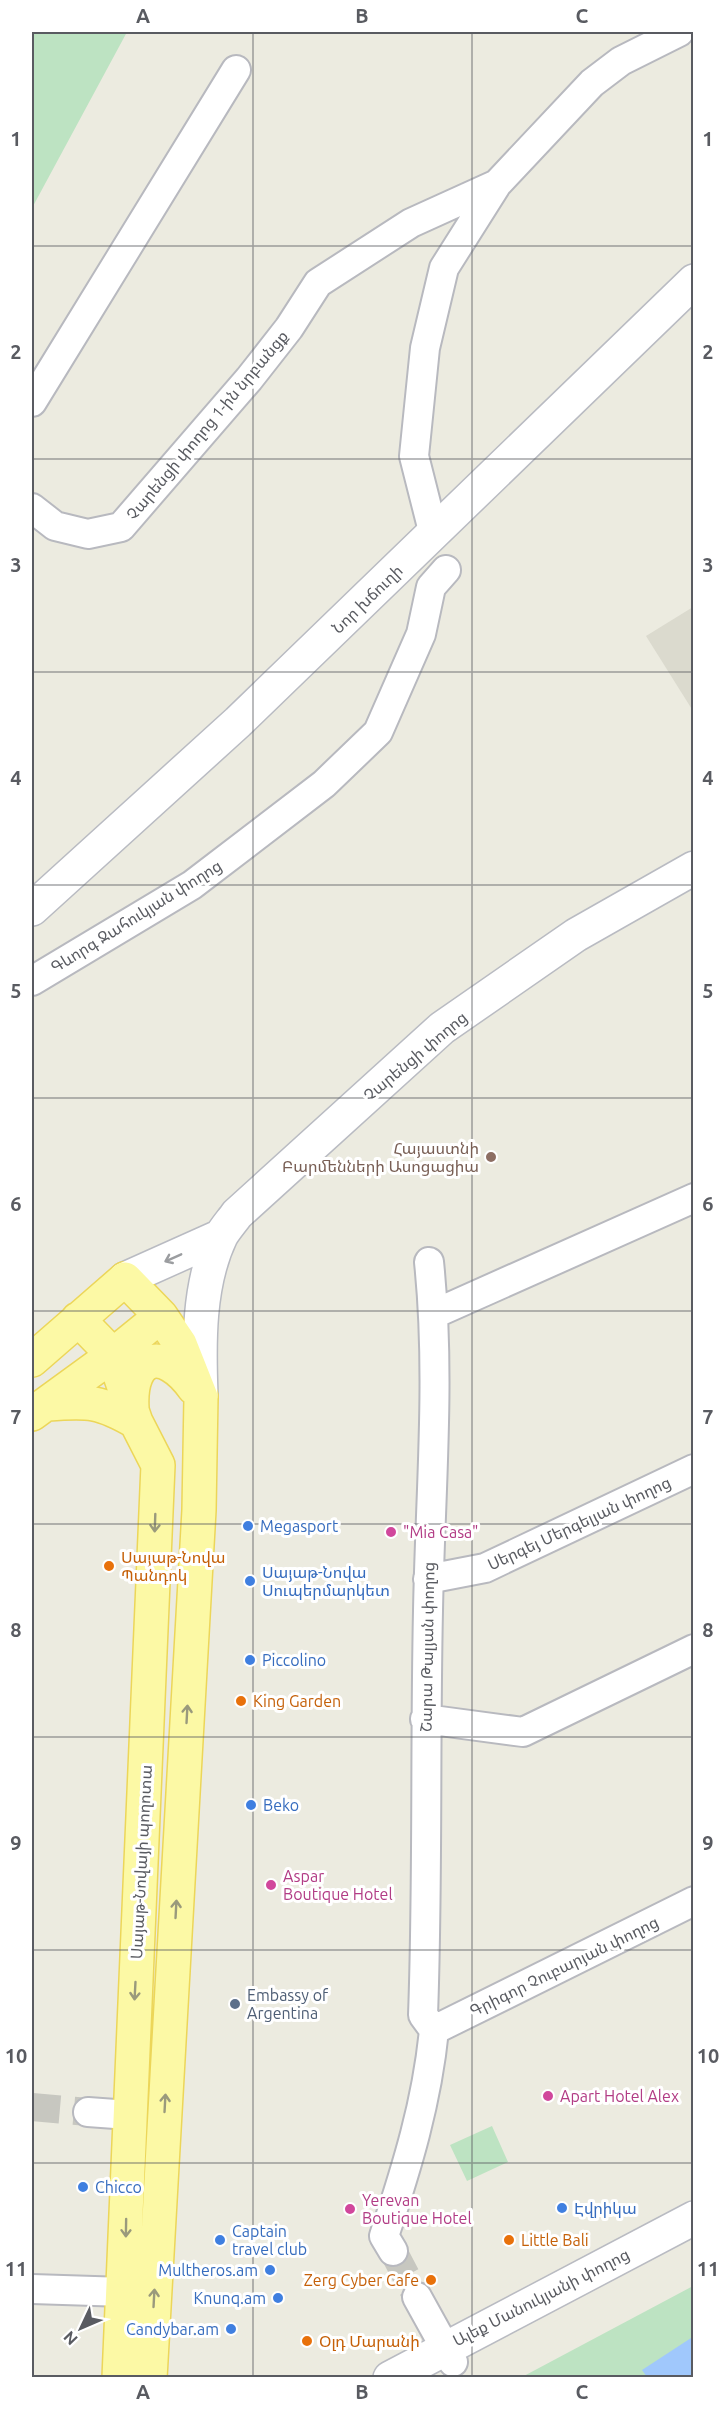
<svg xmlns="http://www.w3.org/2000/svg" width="725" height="2409" font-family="Ubuntu,'Noto Sans Armenian',sans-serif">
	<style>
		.education { fill: #dbdace }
		.green { fill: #bde3c2 }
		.water { fill: #a0c8fc }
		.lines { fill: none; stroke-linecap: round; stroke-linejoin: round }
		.street-tunnel { stroke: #c7c7c0; stroke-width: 28; stroke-dasharray: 28 14; stroke-linecap: butt }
		.street-casing { stroke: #b8b9bf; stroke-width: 32 }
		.secondary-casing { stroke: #b9bbc2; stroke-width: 36 }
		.primary-casing { stroke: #ecd659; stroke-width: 36 }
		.street { stroke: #fff; stroke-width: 28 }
		.secondary { stroke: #fff; stroke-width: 33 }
		.primary { stroke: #fcf9a5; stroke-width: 33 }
		.oneway { stroke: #9b9da0 }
		.oneway2 { stroke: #9a9a7c }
		.grid { fill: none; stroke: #595b61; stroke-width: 1.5; stroke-opacity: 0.55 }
		.education-dot { fill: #8d6e63; stroke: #fff; stroke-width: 2 }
		.shop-dot { fill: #3f7fe0; stroke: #fff; stroke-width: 2 }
		.hotel-dot { fill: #d1479c; stroke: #fff; stroke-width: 2 }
		.food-dot { fill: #e8710a; stroke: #fff; stroke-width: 2 }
		.service-dot { fill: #5c6f8a; stroke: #fff; stroke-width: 2 }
		.labels { text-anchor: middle; stroke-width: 6; stroke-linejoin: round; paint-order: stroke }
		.street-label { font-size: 16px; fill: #595b61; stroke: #fff }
		.education-label { font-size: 16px; fill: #785e54; stroke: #fff; text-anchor: end }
		.shop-label { font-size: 16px; fill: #366cbe; stroke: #fff; text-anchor: start }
		.hotel-label { font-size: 16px; fill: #b23c85; stroke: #fff; text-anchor: start }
		.food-label { font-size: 16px; fill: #c56008; stroke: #fff; text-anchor: start }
		.service-label { font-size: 16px; fill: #4e5e75; stroke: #fff; text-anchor: start }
		.neatline { fill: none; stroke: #595b61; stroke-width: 2 }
		.grid-label { font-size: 20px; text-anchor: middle; font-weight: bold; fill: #595b61 }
	</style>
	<rect width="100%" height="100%" fill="#ecebe0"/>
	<path class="education" d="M693 607V711L646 636Z"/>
	<path class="green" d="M32 32H127L32 208Z
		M492 2126 508 2162 467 2181 450 2145Z
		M693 2286V2377H522Z"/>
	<path class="water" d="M691 2338 693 2342V2377H647L642 2370Z"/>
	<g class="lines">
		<path class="street-tunnel" d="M32 2107 88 2112
			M393 2251 417 2297"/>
		<g class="street-casing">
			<path id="street" d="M32 402 236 70
				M32 508 55 526 88 534 121 527 249 379 289 328 318 283 411 223 497 184 592 83 621 61 679 32
				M433 531 414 456 425 348 444 268 497 184
				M32 981 192 885 324 784 378 732 421 634 431 587 446 570
				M434 1314 694 1198
				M428 1579 485 1568 694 1469
				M425 1719 523 1732 694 1649
				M434 2030 694 1901
				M88 2112 129 2115
				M393 2251 384 2236C407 2167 427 2102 434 2030L423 2015C428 1881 425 1746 428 1611 430 1495 441 1378 429 1262
				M32 2289 125 2292
				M417 2297 453 2362"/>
		</g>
		<g class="secondary-casing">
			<path id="secondary" d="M32 909 238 722 694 281
				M125 1279 221 1236
				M201 1395C199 1344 198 1284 221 1236 225 1229 232 1221 237 1214L442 1028 576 935 694 868
				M390 2378 694 2218"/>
		</g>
		<g class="primary-casing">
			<path id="primary" d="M78 1319 113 1355 136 1422 158 1465 119 2378
				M32 1360 125 1279 161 1316 180 1344 201 1397 199 1510 150 2378
				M48 1404C89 1401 100 1401 136 1422
				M132 1408C129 1355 163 1345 194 1388
				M32 1414 113 1355 161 1316"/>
		</g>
		<use href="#street" class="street"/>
		<use href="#secondary" class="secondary"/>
		<use href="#primary" class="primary"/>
	</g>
	<defs><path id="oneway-shaft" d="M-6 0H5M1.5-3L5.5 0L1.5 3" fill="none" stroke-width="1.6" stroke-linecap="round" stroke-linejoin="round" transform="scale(1.5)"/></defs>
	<use class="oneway" href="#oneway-shaft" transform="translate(173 1258) rotate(156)"/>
	<g class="oneway2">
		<use href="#oneway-shaft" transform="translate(155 1523) rotate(92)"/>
		<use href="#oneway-shaft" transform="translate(187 1714) rotate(-87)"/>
		<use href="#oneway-shaft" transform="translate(176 1909) rotate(-87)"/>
		<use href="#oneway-shaft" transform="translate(135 1991) rotate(93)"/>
		<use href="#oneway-shaft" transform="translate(165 2103) rotate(-87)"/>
		<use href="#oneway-shaft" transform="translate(126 2228) rotate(91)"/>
		<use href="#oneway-shaft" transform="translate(154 2298) rotate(-87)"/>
	</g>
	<path class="grid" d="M253 32V2378M472 32V2378M32 246H694M32 459H694M32 672H694M32 885H694M32 1098H694M32 1311H694M32 1524H694M32 1737H694M32 1950H694M32 2163H694"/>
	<circle class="education-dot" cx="491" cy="1157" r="6"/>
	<g class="shop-dot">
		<circle cx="248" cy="1526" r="6"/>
		<circle cx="250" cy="1581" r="6"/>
		<circle cx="250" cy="1660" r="6"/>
		<circle cx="251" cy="1805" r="6"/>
		<circle cx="83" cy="2187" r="6"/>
		<circle cx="562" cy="2208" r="6"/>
		<circle cx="220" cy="2240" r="6"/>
		<circle cx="270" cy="2270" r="6"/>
		<circle cx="278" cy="2298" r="6"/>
		<circle cx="231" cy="2329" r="6"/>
	</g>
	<g class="hotel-dot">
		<circle cx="391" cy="1532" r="6"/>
		<circle cx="271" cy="1885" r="6"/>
		<circle cx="548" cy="2096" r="6"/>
		<circle cx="350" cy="2209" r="6"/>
	</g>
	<g class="food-dot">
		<circle cx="109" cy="1566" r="6"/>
		<circle cx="241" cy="1701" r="6"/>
		<circle cx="509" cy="2240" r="6"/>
		<circle cx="431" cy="2280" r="6"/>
		<circle cx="307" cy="2341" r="6"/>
	</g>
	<circle class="service-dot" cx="235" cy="2004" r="6"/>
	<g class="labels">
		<g class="street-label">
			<text transform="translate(207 425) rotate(-50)" y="6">Չարենցի փողոց 1-ին նրբանցք</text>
			<text transform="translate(367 599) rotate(-44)" y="6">Նոր խճուղի</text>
			<text transform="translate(136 916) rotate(-32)" y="6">Գևորգ Ջահուկյան փողոց</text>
			<text transform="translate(415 1056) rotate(-40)" y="6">Չարենցի փողոց</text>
			<text transform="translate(579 1523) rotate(-25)" y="6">Սերգեյ Մերգելյան փողոց</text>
			<text transform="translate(427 1647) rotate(-89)" y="6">Շարա Թալյան փողոց</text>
			<text transform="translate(141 1862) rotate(-87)" y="6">Սայաթ-Նովայի պողոտա</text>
			<text transform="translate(564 1966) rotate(-26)" y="6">Գրիգոր Չուբարյան փողոց</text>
			<text transform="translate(541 2297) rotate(-27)" y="6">Ալեք Մանուկյանի փողոց</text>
		</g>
		<g class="education-label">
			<text x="479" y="1154">Հայաստնի<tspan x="479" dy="18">Բարմենների Ասոցացիա</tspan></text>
		</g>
		<g class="shop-label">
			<text x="260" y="1532">Megasport</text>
			<text x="262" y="1578">Սայաթ-Նովա<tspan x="262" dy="18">Սուպերմարկետ</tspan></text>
			<text x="262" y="1666">Piccolino</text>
			<text x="263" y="1811">Beko</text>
			<text x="95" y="2193">Chicco</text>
			<text x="574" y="2214">Էվրիկա</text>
			<text x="232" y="2237">Captain<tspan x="232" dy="18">travel club</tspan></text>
			<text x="258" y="2276" text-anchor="end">Multheros.am</text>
			<text x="266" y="2304" text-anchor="end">Knunq.am</text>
			<text x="219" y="2335" text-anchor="end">Candybar.am</text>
		</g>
		<g class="hotel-label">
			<text x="403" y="1538">"Mia Casa"</text>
			<text x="283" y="1882">Aspar<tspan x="283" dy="18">Boutique Hotel</tspan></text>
			<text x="560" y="2102">Apart Hotel Alex</text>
			<text x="362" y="2206">Yerevan<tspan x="362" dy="18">Boutique Hotel</tspan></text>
		</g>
		<g class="food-label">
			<text x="121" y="1563">Սայաթ-Նովա<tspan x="121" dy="18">Պանդոկ</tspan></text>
			<text x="253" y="1707">King Garden</text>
			<text x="521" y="2246">Little Bali</text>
			<text x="419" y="2286" text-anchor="end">Zerg Cyber Cafe</text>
			<text x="319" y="2347">Օլդ Մարանի</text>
		</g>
		<g class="service-label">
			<text x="247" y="2001">Embassy of<tspan x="247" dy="18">Argentina</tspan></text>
		</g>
	</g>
	<rect width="725" height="2409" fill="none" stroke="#ffffff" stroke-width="66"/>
	<g transform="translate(81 2328) rotate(226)" stroke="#ffffff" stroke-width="4.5" paint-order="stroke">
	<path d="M0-4.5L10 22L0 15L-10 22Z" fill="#595b61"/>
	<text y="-9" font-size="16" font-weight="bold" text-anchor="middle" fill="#595b61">N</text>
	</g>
	<rect x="33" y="33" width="659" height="2343" class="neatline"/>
	<g class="grid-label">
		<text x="143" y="23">A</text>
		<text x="362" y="23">B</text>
		<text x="582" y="23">C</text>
		<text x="16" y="146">1</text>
		<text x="708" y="146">1</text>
		<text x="16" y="359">2</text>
		<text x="708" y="359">2</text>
		<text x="16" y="572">3</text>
		<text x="708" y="572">3</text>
		<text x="16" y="785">4</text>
		<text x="708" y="785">4</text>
		<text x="16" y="998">5</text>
		<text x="708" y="998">5</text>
		<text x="16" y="1211">6</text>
		<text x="708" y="1211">6</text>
		<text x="16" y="1424">7</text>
		<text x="708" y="1424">7</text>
		<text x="16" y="1637">8</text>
		<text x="708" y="1637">8</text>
		<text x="16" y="1850">9</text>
		<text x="708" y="1850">9</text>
		<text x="16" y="2063">10</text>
		<text x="708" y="2063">10</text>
		<text x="16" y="2276">11</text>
		<text x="708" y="2276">11</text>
		<text x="143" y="2399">A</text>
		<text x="362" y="2399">B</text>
		<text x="582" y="2399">C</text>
	</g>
</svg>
